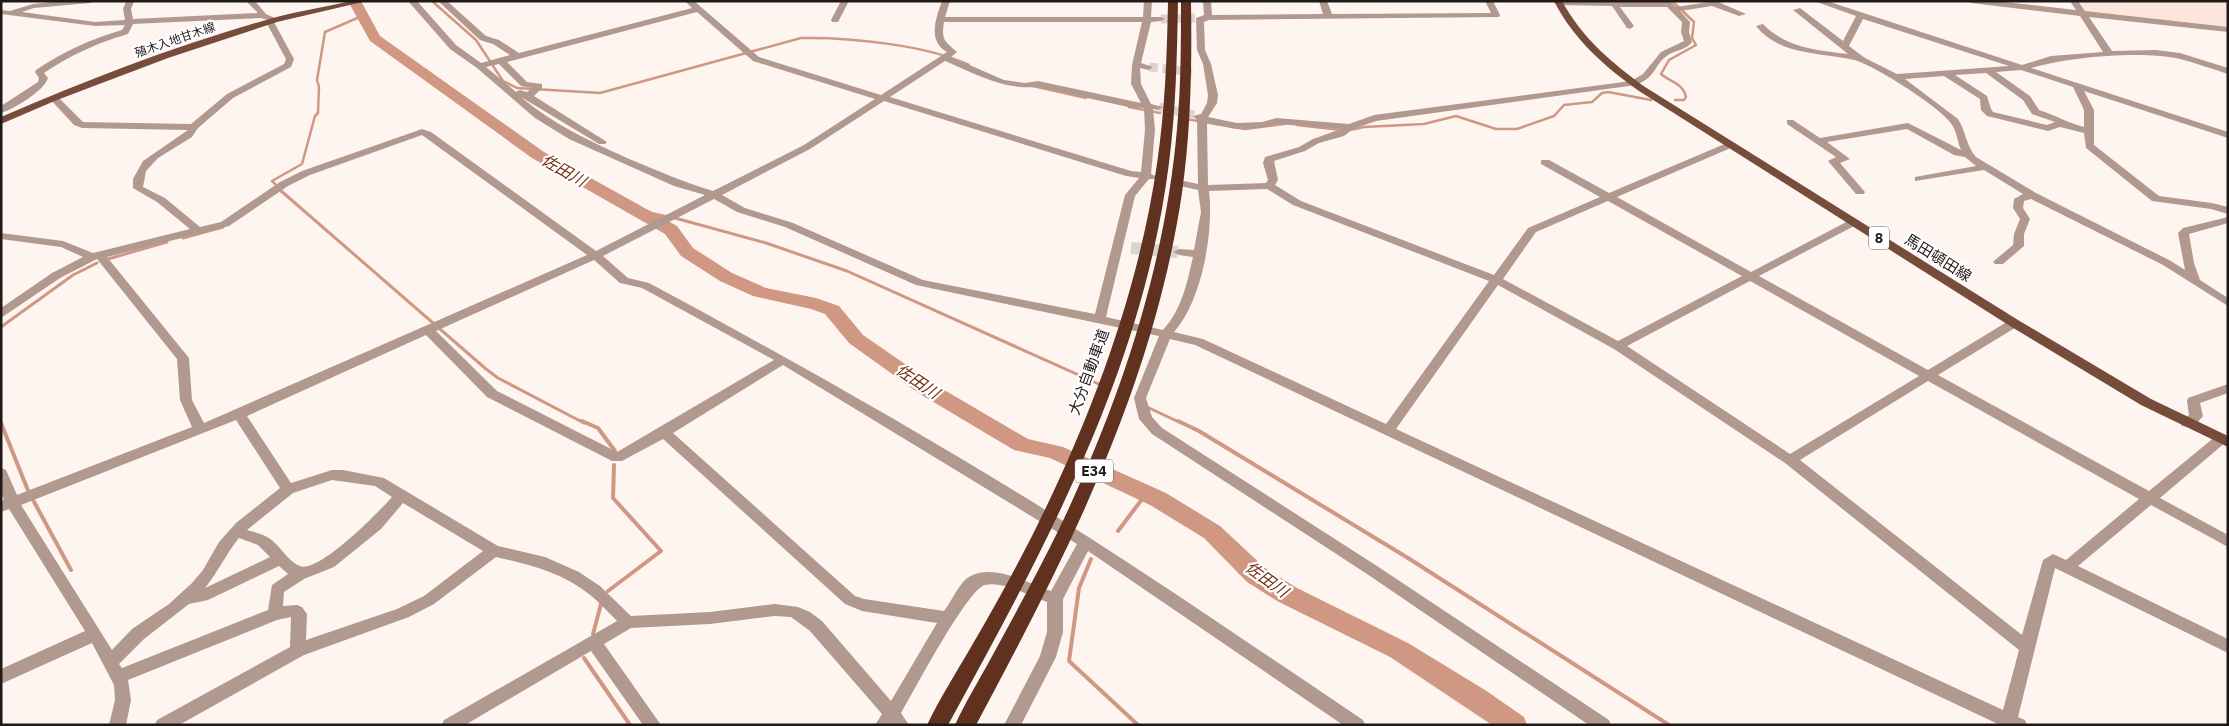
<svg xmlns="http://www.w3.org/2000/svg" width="2229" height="726" font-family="'IBM Plex Sans','Noto Sans JP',sans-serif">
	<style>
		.built { fill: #fce5dc }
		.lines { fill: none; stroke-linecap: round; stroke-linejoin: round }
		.stream-far2 { stroke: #d09883; stroke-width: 2.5 }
		.stream-far1 { stroke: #d09883; stroke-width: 3 }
		.stream { stroke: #d09883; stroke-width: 4 }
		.river { fill: #d09883; fill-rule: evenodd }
		.minor-tunnel-far1 { stroke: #ddd4d0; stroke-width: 9; stroke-dasharray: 9 4.5; stroke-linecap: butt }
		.minor-tunnel { stroke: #ddd4d0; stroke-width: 12; stroke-dasharray: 12 5.5; stroke-linecap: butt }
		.minor { fill: #b2998f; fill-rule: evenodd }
		.major { fill: #764c3b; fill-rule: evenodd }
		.highway { fill: #5f311e; fill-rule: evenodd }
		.labels { text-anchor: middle; stroke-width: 4.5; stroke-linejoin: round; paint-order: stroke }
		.far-street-label { font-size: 12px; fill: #1f1a18; stroke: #fff }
		.shield { fill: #fff; stroke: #625f5d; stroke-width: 1 }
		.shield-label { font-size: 14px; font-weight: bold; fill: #1f1a18 }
		.street-label { font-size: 15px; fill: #1f1a18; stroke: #fff }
		.water-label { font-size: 16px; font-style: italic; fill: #702d0e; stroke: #fff }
	</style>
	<rect width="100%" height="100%" fill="#fef5f1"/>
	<path class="built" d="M2080 1H2228V30L2088 14Z"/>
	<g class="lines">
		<path class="stream-far2" d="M432 1 476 40 503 81 517 88 600 93 801 38C848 37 927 45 969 65
			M1672 1 1694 22 1692 38 1696 45 1669 60 1661 74C1670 82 1683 83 1686 97L1684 100H1675
			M1033 86 1086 98
			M1129 107 1160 113
			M1186 119 1245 129 1284 124
			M1297 125 1341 130
			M1350 130 1364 127 1424 124 1456 116 1496 129H1517L1554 116 1564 105 1592 102 1602 93 1608 92 1651 100
			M275 184 272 181 302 164 315 116 318 113 319 87 317 80 325 32 362 16"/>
		<path class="stream-far1" d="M280 190 486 369 498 378 584 423
			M641 211 668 217
			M675 218 766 243 847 271 1101 385
			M183 238 223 227
			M108 259 167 242
			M1 327 73 275 97 263
			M1147 407 1181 423"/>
		<path class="stream" d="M582 421 598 428 615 451
			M1178 421 1199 431 1408 558 1669 725
			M1 423 29 493
			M32 498 71 570
			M1118 531 1146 494
			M1091 559 1079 588 1069 661 1138 725
			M608 591 661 551 613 498 614 465
			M593 634 601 604
			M584 658 630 725"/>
		<path class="river" d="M348 1H361L380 36 544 152 677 226 693 248 732 273 766 288 816 298 839 306 863 335 934 384 1028 439 1063 447 1166 493 1220 526 1265 568 1297 588 1408 643 1485 690 1524 717 1527 725H1492L1390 657 1279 602 1247 582 1204 538 1150 505 1050 458 1014 450 920 394 849 343 825 314 811 309 753 296 720 281 681 256 665 234 532 158 370 41Z"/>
		<path class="minor-tunnel-far1" d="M1161 19 1195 18
			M1149 67 1192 72
			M1159 107 1198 116"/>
		<path class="minor-tunnel" d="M1131 248 1179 252"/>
		<path class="minor" d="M60 1H94L90 3 34 8 22 12 95 22 125 20 123 9 126 1H134L131 9 133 19 258 13 246 1H255L266 14 279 20 274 22 294 59 291 67 233 98 198 128 192 137 158 158 146 171 143 187 165 198 200 227 221 222 280 182 302 171 422 129 431 132 596 251 705 195 674 186 569 139 535 118 477 68 450 49 408 1H417L456 45 481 63 510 55 493 44 480 40 438 1H447L486 36 499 40 519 53 692 8 685 1H694L759 57 881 95 947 52C927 41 936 18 942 1H950L945 17H1143L1144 1H1152L1151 17H1161L1165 19 1161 21 1151 22 1141 63 1153 67 1149 70 1140 68 1141 84 1151 104 1163 107 1158 110 1153 109 1155 130 1151 174 1158 177 1157 179H1149L1135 196 1106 317 1163 330C1182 309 1187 283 1193 257L1179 255 1173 252 1179 249 1194 250 1201 212 1198 190 1180 186 1179 184 1184 181 1198 184 1197 120 1193 116 1201 114 1207 103 1208 95 1203 64 1197 50 1196 18 1204 15 1203 1H1211L1212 15 1323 14 1319 1H1327L1332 14 1491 13 1485 1H1493L1500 15 1499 17 1209 20 1204 22 1205 50 1211 64 1218 95 1217 103 1208 117 1237 123 1262 122 1276 118 1349 124 1374 115 1631 81 1643 74 1661 52 1684 41 1681 32 1682 22 1667 7H1620L1634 26 1630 29 1627 28 1612 6 1558 5 1554 3 1555 1H1670L1676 7 1716 1 1746 14 1739 16 1712 6 1680 11 1690 22 1689 32 1692 42C1686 50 1676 50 1668 55 1653 65 1658 76 1636 85L1376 121 1353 129 1344 136 1319 143 1305 151 1274 161 1278 180 1275 185 1301 201 1494 275 1528 228 1600 197 1541 164V160H1549L1609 193 1727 143H1733V147L1617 197 1751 272 1850 220H1858L1859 222 1858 224 1759 276 1928 370 2010 320H2018L2020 323 2018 326 1938 375 2149 491 2216 436H2226L2228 439 2226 442 2160 498 2228 535V547L2151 505 2078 566 2228 639V653L2055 568 2018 717 2025 720 2027 725H2000L1195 345 1170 339 1146 398 1152 417 1162 428 1377 566 1609 720 1611 725H1589L1367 574 1152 434 1139 419 1134 398 1159 336 916 285 785 227 737 212 714 199 603 256 628 278 649 283C798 363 947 447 1090 538 1182 597 1272 659 1363 720L1365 725H1343L1088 551 1063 599V632L1056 657 1021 725H1004L1040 656 1047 632V602C1029 596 1004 581 985 585 968 588 913 693 901 713L909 725H875L882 714 810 631 791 617 775 616 710 624 631 628 604 644 661 725H643L591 651 465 725H442L444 720 617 621C608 612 599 602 589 594 561 572 530 565 496 557L434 604 409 617 304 655 179 725H155L157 720 290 647 291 617 277 620 128 680 131 700 126 725H109L115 700 114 685 92 643 1 684V669L85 631 9 509 1 512V501L4 500 1 492V468L6 470 17 495 192 427 180 400 177 359 97 259 60 278 1 318V308L52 273 83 257 61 247 1 239V233L63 241 93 253 190 229 157 202 133 188V179L143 161 188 130 82 128 74 125 49 98 51 96H57L83 122 191 124 227 94 284 64 286 59 266 22 268 20 261 18 133 24 128 34C97 43 71 55 44 73L48 78C44 91 14 109 1 113V106L38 82 39 78 35 72 36 70C64 51 89 40 122 30L125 25 95 26 1 14V10L10 11 33 4ZM697 12 753 61 875 99 804 145 713 191C683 182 656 170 627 158 589 141 553 124 521 97L599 144H605L607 142 534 96 542 88V84L527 82 507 62ZM944 22H1142L1132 65 1131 84 1141 103 1038 81 1025 83 1004 80 951 57 957 52C945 41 941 41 944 22ZM945 61C976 74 1003 90 1038 87L1128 107 1144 108 1145 130 1141 172 1131 171 890 97ZM499 64 521 86 532 88 527 92 520 90 516 92 486 67ZM884 101 1126 176 1139 178 1125 195 1095 314 923 280 793 223 745 208 722 195 810 149ZM1207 123 1237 129 1262 128 1276 124 1341 129 1313 139 1299 147 1265 157 1263 163 1268 180 1266 183 1208 185ZM422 135 587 255 204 423 192 400 189 358 107 257 229 226 288 186 310 175ZM1267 189 1293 205 1489 281 1386 424 1203 339 1174 332C1202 301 1214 231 1209 191ZM1608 201 1742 276 1618 341 1503 279 1536 232ZM594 260 620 283 642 288 774 360 617 452 497 391 436 331ZM1750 281 1919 376 1790 454 1627 346ZM1498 285 1614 349 1785 463 2019 650 2003 710 1396 429ZM426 335 487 397 612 461H622L663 439 845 604 862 611 937 623 891 701 822 621 810 612 798 607 775 604 710 612 631 616 600 586 579 572 545 557 498 546 384 478 343 470H332L291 483 247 416ZM783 365 1077 544 1051 591C1027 583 991 561 966 579 958 586 951 602 944 611L864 599 855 596 673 433ZM1928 381 2139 499 2066 560 2053 554 2043 560 2022 635 1800 460ZM236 420 280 488 236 523 219 542 203 570 192 583 169 604 132 629 112 650 21 505ZM332 480 375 486 392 497C380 511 318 574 300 566 287 561 280 545 269 538 263 534 254 532 247 530L293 493ZM403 503 483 551 424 596 397 609 306 640 307 614 302 607 297 605 283 606 284 592 304 579 334 567 381 529ZM239 538 258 545 270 557 205 588C218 572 226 554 239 538ZM279 566 288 574 272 585 268 610 122 668 119 664 144 639 189 604 208 600Z
			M841 1H849L838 22H832L831 20Z
			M1814 1H1827L2022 65 2051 56 2103 52 2080 16 1971 3 1967 1H1995L2076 10 2070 1H2078L2085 11 2228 27V32L2089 17 2112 51 2156 50 2180 53 2228 68V74C2212 69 2196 63 2180 59 2144 50 2067 57 2031 68L2228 132V138L2084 91 2094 110V145L2159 196 2212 203 2228 207V214L2211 209 2152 201 2086 148 2084 133 2060 127 2048 131 1987 116 1981 110 1980 99 1944 76 1905 79 1958 119C1966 131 1966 146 1976 157L2036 193 2171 261 2185 270 2178 233 2183 228 2228 217V223L2189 234 2194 263 2200 280 2228 298V306L2163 265 2031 199 2024 201 2023 208 2030 219 2024 234V246L2003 264H1995L1993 262 1995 260 2013 245 2014 234 2020 219 2013 208 2014 199 2023 194 1984 170 1915 181V177L1976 166 1965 157 1954 155 1907 129 1827 142 1850 159 1840 163 1865 192 1864 194H1856L1828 161 1836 157 1787 124V120H1793L1820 138 1908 123 1961 150C1957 141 1957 130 1950 122 1938 106 1874 65 1854 60 1820 52 1780 56 1756 26L1763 24C1786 48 1817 50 1848 54L1793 10 1800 8 1843 41 1856 16ZM1863 19 2009 66 1897 74 1865 58 1849 46ZM2021 70 2073 87 2084 110V127C2068 123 2055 115 2039 110L2030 96 1996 72ZM1986 73 2023 100 2032 114 2055 122 2047 125 1993 112 1991 109 1987 96 1955 75Z
			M2228 384V393L2200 403 2203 416C2198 423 2191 429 2182 426L2180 423 2189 415 2187 401 2188 398Z"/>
		<path class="major" d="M351 1H367L277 22 168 58 57 100 1 124V117C89 79 180 44 273 18 298 11 325 7 351 1Z
			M1554 1H1562C1582 38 1612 63 1645 87L2018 320 2151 399 2228 436V447L2141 405 2010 326 1639 91C1604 66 1574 40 1554 1Z"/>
		<path class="highway" d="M1168 1H1178C1177 56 1176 109 1169 163 1143 369 1046 546 948 725H927C940 698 956 673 971 647 992 611 1012 575 1031 538 1090 421 1138 294 1157 164 1165 110 1167 56 1168 1Z
			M1181 1H1191C1192 66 1191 129 1182 193 1153 387 1067 555 976 725H955C965 703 978 682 990 660 1014 616 1038 572 1060 527 1120 402 1165 267 1177 129 1181 86 1181 44 1181 1Z"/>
	</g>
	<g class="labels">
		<g class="far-street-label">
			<text transform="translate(175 40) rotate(-19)" y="4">殖木入地甘木線</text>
		</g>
		<g class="shield">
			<rect x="1869" y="226.5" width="20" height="23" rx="4"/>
			<rect x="1075" y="459.5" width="38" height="23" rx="4"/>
		</g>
		<g class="shield-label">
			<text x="1879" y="243">8</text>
			<text x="1094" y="476">E34</text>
		</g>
		<g class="street-label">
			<text transform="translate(1938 258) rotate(32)" y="5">馬田頓田線</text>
			<text transform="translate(1089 372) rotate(-70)" y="5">大分自動車道</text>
		</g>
		<g class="water-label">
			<text transform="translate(564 170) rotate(30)" y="6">佐田川</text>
			<text transform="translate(918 381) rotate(34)" y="6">佐田川</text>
			<text transform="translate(1267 579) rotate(36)" y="6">佐田川</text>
		</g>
	</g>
	<rect width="2229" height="726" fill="none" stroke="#1f1a18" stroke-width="5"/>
</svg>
